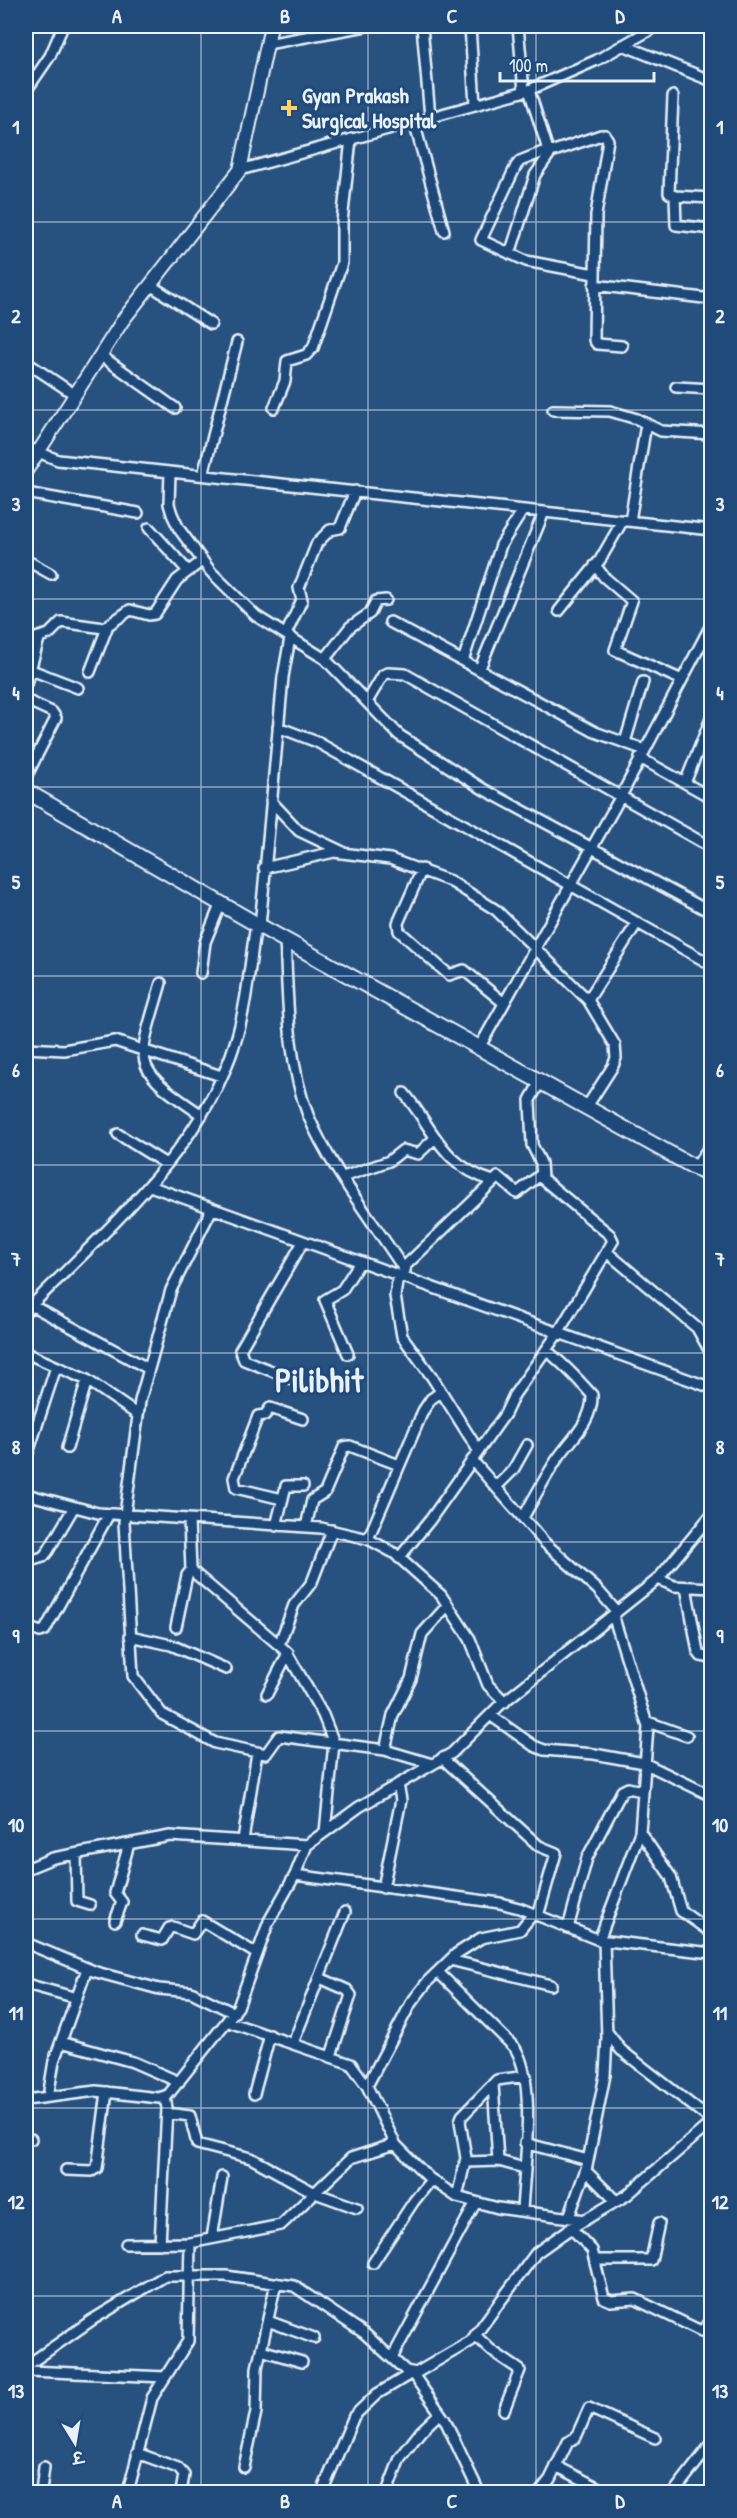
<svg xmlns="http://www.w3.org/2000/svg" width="737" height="2518" font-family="'Patrick Hand','Playpen Sans Deva',sans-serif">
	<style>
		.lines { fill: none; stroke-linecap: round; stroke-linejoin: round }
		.minor-casing { stroke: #e8f1f8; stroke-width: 14 }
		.tertiary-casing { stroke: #e8f1f8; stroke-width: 16 }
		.secondary-casing { stroke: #e8f1f8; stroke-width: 18 }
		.minor { stroke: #1f4a7a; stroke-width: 9 }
		.tertiary { stroke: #1f4a7a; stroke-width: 12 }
		.secondary { stroke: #1f4a7a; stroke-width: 14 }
		.grid { fill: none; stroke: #e8f1f8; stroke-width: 1.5; stroke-opacity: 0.55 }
		.poi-dot { fill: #ffd166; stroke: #1f4a7a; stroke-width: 2 }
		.labels { text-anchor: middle; stroke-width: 6; stroke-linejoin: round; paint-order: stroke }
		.poi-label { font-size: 22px; font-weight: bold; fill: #e8f1f8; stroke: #1f4a7a; text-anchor: start }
		.town-label { font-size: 34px; font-weight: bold; fill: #e8f1f8; stroke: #1f4a7a }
		.neatline { fill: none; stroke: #e8f1f8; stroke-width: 2 }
		.grid-label { font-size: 20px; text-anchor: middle; font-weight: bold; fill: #e8f1f8 }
	</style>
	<rect width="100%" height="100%" fill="#27517f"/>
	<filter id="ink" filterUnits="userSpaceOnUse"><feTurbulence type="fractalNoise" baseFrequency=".0167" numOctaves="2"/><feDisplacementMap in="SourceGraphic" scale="12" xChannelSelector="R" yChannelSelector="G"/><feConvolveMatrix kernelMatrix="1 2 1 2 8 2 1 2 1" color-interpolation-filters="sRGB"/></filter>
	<g filter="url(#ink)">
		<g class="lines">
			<g class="minor-casing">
				<path id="minor" d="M422 26 430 117
					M470 26 475 105
					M518 26 524 91
					M706 26 712 28
					M267 44 366 26
					M623 45 712 81
					M529 90 548 150 554 151 601 135H605L608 140 596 215 594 340 597 344 622 346
					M26 91 50 56 63 26
					M673 96 669 193 675 196 712 198
					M414 122 444 231
					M548 150 520 161 516 166 481 240 526 261 594 274
					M240 170 529 90 597 60 657 26
					M675 196 676 225 712 229
					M510 254 535 175 551 152
					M150 285 211 324
					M594 285 712 299
					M100 355 175 408
					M26 362 74 394
					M676 387 712 389
					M274 408 285 381 287 361 306 355 313 348 342 263V222L351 139
					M553 410 610 411 637 419 661 431 712 434
					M26 447 58 460 712 530
					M170 472 169 504 172 514 179 529 211 572 256 616 325 659 399 735 483 789 712 913
					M203 475 237 342
					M26 493 138 513
					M630 521 646 424
					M149 528 188 571
					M26 560 51 574
					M595 565 604 577 632 601 615 650 682 680
					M559 611 600 560 623 520
					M390 622 595 732 645 750
					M286 634 302 600 299 588 317 543 330 530 340 528 355 491
					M26 641 49 634 61 622 104 628 130 610 149 615 155 614 177 580 202 561
					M325 659 350 627 370 613 376 601 386 600
					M463 661 501 545 523 510
					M26 668 78 688
					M480 668 544 512
					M90 672 107 628
					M26 684 39 639
					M26 700 52 712 56 718 26 777
					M367 702 383 675 388 673 405 674 712 848
					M278 727 317 742 712 965
					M625 742 643 682
					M640 758 712 798
					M685 783 712 716
					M271 801 299 831 341 851
					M264 868 334 852 390 859 450 881 496 910 588 1000 615 1045 616 1058 613 1066 586 1108
					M422 869 398 923 399 931 449 975 464 970 504 1003
					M260 926 283 677 290 638
					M285 939C288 997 287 1061 308 1115 329 1166 375 1224 405 1271
					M201 973 205 942 221 903
					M161 983C138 1065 127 1065 202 1115
					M26 991 28 995 26 1004
					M588 1000 637 923
					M26 1048 64 1050 115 1041 221 1076
					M479 1048 621 796 712 623
					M540 1082 530 1100 532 1145 541 1163 542 1178
					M404 1093C435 1130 441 1165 493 1181
					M118 1134 166 1164
					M695 1168 712 1143
					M343 1177 389 1161 403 1150 418 1154 434 1139
					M150 1186 712 1388
					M212 1209 171 1290 140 1401 124 1522 133 1676 162 1714 215 1743 266 1754 279 1736 385 1750 432 1764
					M608 1253 697 1328 712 1355
					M398 1276 395 1296 402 1336 432 1377 478 1450
					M31 1305 149 1369
					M26 1311C103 1232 203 1150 236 1040 247 1004 250 962 256 924
					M26 1353 87 1380 138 1415
					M348 1354 325 1300 342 1290 360 1262
					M292 1379 244 1360 240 1350 303 1242
					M67 1448 87 1380
					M26 1459 56 1367
					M472 1460 545 1543 597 1589 617 1612
					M496 1487 513 1470 527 1445
					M26 1494 98 1513 321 1528 368 1539 394 1553 441 1595 470 1639 488 1685 505 1702
					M282 1499 236 1488 234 1478 258 1416 265 1415 270 1408 303 1419
					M523 1518C533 1500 543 1481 554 1464 567 1442 593 1424 592 1395 577 1378 564 1364 546 1350
					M189 1520 191 1570 286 1651 323 1715 334 1743 325 1832
					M276 1526 286 1486H303
					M306 1527 312 1500 325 1492 344 1447 350 1446 399 1465
					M368 1539 423 1411 431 1399 441 1392
					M399 1558 430 1520 505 1414 514 1395 558 1333 613 1241 610 1235 539 1176 517 1193 498 1177 403 1268
					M26 1562 43 1557 48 1551 74 1507
					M658 1579 674 1586 712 1588
					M686 1587 698 1652 701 1656 712 1658
					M176 1627 187 1575 191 1570
					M26 1632 30 1628 40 1632 45 1630 109 1514
					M130 1636 171 1645 226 1669
					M279 1645 294 1605 312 1582 332 1530
					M267 1694 288 1653
					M490 1715 534 1746 544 1750 594 1754 644 1763 712 1796
					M648 1722 687 1736
					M385 1750 393 1715 411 1679 422 1634 448 1605
					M442 1758 539 1846 556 1853 538 1916
					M640 1832 671 1877 681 1911 712 1933
					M243 1840 257 1753
					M76 1854 77 1901 90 1905
					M26 1869 53 1858 170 1836 307 1845
					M295 1875 500 1903 519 1908 599 1940 712 1953
					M383 1888 401 1800 398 1784
					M115 1921 122 1902 115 1893 129 1844
					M568 1928 587 1858 622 1791 628 1788 642 1791
					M142 1935 162 1940 169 1928 173 1927 193 1934 202 1921 257 1954
					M599 1940 640 1832 648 1727 613 1615
					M26 1943 96 1972 159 1989 191 1992 234 2013
					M450 1960 551 1985
					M438 1972 515 2048C537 2082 524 2168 522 2211
					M320 1978 347 1990 351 1995 331 2056
					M26 1984 77 1998
					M229 2022 351 2064 367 2086 396 2145 429 2178 457 2197 498 2208 585 2220
					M608 2033 621 2050 711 2120
					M61 2042 133 2062 179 2082
					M293 2043 345 1912
					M493 2084 498 2161
					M367 2086 411 2003 428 1981 456 1954 481 1938 520 1930 533 1914
					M254 2094 270 2035
					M48 2097 54 2061 87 1969
					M26 2100 96 2091 159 2098 168 2095 238 2007 269 1921 295 1875 307 1845 359 1807 452 1753 500 1705 658 1579 712 1514
					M167 2113 190 2116 197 2144 251 2158 315 2193 357 2208
					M706 2127 712 2139
					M26 2139H31
					M525 2143 588 2160
					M466 2162 499 2161 524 2168
					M66 2170 92 2171 97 2168 107 2092
					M586 2171 616 2201
					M457 2197 466 2158 460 2121 462 2116 497 2080 526 2076
					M569 2217 587 2166 605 2075 607 2038 604 1941
					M571 2228 592 2250 604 2298 611 2301 635 2299 701 2331 712 2321
					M212 2238 222 2177
					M126 2244 190 2243
					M160 2244 167 2108 165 2097
					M595 2260H651L659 2223
					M373 2263 414 2201 431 2180
					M268 2321 314 2338
					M475 2335 492 2351 520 2370 504 2410
					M261 2350 302 2362
					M392 2358 475 2204
					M28 2364 29 2371 165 2377
					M26 2366 92 2320 165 2276H226L294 2286 364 2333 406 2371 416 2373 471 2341 536 2253 571 2228 627 2195 706 2127 712 2119
					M137 2453 178 2468 184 2475 181 2492
					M556 2466 607 2492
					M244 2467 256 2412 257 2368 276 2283
					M41 2492 44 2467
					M128 2492 152 2398 188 2341 190 2243 281 2225 351 2158 395 2144
					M322 2492 354 2416 377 2394 412 2373 445 2420 479 2492
					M387 2492 400 2458 421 2431 440 2413
					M540 2492 550 2479 568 2442 576 2437 589 2408 655 2438
					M674 2492 712 2443"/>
			</g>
			<g class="tertiary-casing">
				<path id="tertiary" d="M26 471 123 320 240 170 271 26"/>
			</g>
			<g class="secondary-casing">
				<path id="secondary" d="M26 791 256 924 712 1177"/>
			</g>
			<use href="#minor" class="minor"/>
			<use href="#tertiary" class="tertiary"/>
			<use href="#secondary" class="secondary"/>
		</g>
	</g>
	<path class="grid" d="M201 26V2492M368 26V2492M536 26V2492M26 222H712M26 410H712M26 599H712M26 787H712M26 976H712M26 1165H712M26 1353H712M26 1542H712M26 1731H712M26 1919H712M26 2108H712M26 2296H712"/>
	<path class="poi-dot" d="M286 99h6v6h6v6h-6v6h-6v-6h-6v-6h6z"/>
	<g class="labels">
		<g class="poi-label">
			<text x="302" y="103">Gyan Prakash<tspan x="302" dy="25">Surgical Hospital</tspan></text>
		</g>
		<g class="town-label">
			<text x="319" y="1392">Pilibhit</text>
		</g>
	</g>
	<rect width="737" height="2518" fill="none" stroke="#1f4a7a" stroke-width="66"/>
	<g transform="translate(75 2443) rotate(169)" stroke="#1f4a7a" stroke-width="4.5" paint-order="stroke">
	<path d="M0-4.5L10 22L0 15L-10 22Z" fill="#e8f1f8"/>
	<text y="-9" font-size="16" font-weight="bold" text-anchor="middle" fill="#e8f1f8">उ</text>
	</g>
	<path d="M500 72v9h154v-9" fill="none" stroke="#e8f1f8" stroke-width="3"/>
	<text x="509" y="72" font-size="18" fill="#e8f1f8" stroke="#1f4a7a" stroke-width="4.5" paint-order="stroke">100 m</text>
	<rect x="33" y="33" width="671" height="2452" class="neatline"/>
	<g class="grid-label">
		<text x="117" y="23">A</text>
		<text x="285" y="23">B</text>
		<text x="452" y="23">C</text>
		<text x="620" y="23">D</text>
		<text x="16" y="134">1</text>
		<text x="720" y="134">1</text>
		<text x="16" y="323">2</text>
		<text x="720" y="323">2</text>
		<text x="16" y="511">3</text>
		<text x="720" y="511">3</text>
		<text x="16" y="700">4</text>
		<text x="720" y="700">4</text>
		<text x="16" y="889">5</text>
		<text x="720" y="889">5</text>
		<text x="16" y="1077">6</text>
		<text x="720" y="1077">6</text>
		<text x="16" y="1266">7</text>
		<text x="720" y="1266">7</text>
		<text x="16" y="1454">8</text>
		<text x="720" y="1454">8</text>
		<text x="16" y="1643">9</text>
		<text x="720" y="1643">9</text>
		<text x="16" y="1832">10</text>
		<text x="720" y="1832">10</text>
		<text x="16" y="2020">11</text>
		<text x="720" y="2020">11</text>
		<text x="16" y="2209">12</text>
		<text x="720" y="2209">12</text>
		<text x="16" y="2398">13</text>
		<text x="720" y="2398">13</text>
		<text x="117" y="2508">A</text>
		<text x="285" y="2508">B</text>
		<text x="452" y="2508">C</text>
		<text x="620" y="2508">D</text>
	</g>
</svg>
